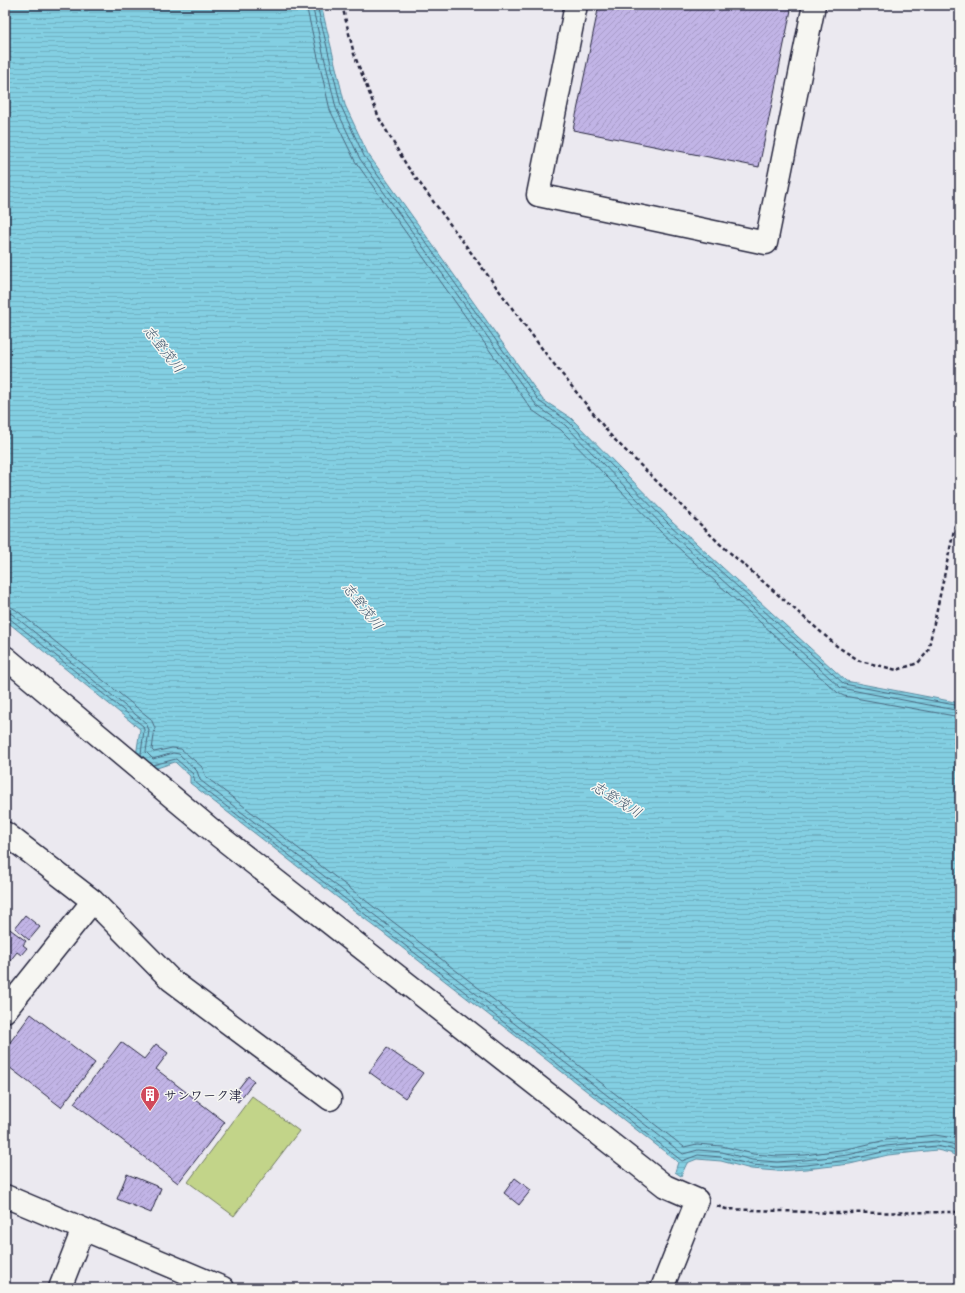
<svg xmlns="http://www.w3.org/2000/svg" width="965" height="1293" font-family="Sriracha,'Klee One',sans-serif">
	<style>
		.pitch { fill: #c2d489; stroke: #727b62 }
		.water { fill: url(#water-rules); stroke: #5c8a9f }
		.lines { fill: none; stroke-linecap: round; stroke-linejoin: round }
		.shore { stroke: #49677e; stroke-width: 1 }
		.building { fill: url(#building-hatch); stroke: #22223b }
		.minor-casing { stroke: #22223b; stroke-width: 25 }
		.path { stroke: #22223b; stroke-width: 2.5; stroke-dasharray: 4 3; stroke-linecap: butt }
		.minor { stroke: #f6f6f2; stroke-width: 22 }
		.labels { text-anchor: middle; stroke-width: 3; stroke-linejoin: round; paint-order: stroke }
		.poi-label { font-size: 13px; font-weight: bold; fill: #22223b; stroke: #f6f6f2; text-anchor: start }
		.water-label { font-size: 14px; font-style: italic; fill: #3f566d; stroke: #f6f6f2 }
	</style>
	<defs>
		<pattern id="water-rules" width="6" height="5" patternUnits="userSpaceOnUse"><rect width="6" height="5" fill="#83cfe2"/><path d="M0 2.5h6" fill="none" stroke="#71b1c3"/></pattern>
		<pattern id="building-hatch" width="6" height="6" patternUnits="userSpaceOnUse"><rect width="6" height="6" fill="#c1b4e6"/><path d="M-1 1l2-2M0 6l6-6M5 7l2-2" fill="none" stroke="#a69ac6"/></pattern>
	</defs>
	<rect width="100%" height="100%" fill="#ebe9f0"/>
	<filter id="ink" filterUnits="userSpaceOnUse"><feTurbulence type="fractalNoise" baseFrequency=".025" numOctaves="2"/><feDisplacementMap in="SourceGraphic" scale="8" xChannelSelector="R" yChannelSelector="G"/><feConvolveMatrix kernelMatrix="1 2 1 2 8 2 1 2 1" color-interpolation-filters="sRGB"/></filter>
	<g filter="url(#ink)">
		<path class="pitch" d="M252 1096 299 1131 234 1216 188 1182Z"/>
		<path class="water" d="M5 5H321L345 105 368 154 543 400 571 418 672 521 846 681 960 703V1158L950 1153 937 1150 888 1155 850 1164 806 1169 777 1171 751 1169 721 1161 697 1159 687 1163 681 1176 675 1172 678 1162 190 783V776L175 762 151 770 136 756 140 729 5 620Z"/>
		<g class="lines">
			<path class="shore" d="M306 5 330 110 355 161 532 410 561 430 661 532 838 693 844 696 960 717
				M312 5 336 108 360 159 537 406 565 425 665 528 841 688 960 711
				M317 5 341 106 364 156 540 402 568 421 669 524 844 684 960 706
				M5 606 11 607 16 610 151 719 155 728 152 750 154 752 172 748 181 749 202 767 206 777 684 1147 697 1144 722 1146 753 1154 778 1156 805 1155 847 1149 886 1140 935 1135 954 1138 960 1141
				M5 612 12 614 146 723 149 730 146 752 153 759 173 753 179 754 197 771 200 780 683 1154 698 1150 722 1152 752 1160 777 1162 805 1160 848 1155 886 1146 936 1141 952 1144 960 1148
				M5 617 9 618 143 726 144 730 141 754 143 757
				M153 765 176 759 193 774 195 782 682 1161 698 1155 721 1157 752 1165 777 1167 806 1165 849 1160 887 1151 936 1146 951 1149 960 1154"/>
		</g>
		<path class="building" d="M599 5H792L759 167 573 130Z
			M25 915 40 927 29 940 15 928Z
			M5 920 9 924 7 927 26 941 23 945 27 948 21 955 17 952 5 967Z
			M31 1014 95 1063 61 1107 5 1064V1049Z
			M121 1042 144 1059 156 1044 168 1053 156 1069 225 1122 178 1183 74 1103Z
			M387 1048 423 1073 405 1098 369 1072Z
			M248 1076 254 1081 238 1102 232 1097Z
			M127 1174 161 1188 151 1213 117 1199Z
			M515 1178 531 1190 519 1205 504 1193Z"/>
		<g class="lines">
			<g class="minor-casing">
				<path id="minor" d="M576 5 538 195 766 243 814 5
					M5 657 219 836 665 1186 697 1200 662 1288
					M5 833 93 901 171 980 330 1099
					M5 1011 93 901
					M5 1196 223 1288
					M60 1288 83 1229"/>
			</g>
			<path class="path" d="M342 5 354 54 379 118 407 166 546 354 612 437 720 544 838 647 860 661 897 670 918 663 928 651 960 502
				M717 1206 726 1209 835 1213 960 1212"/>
			<use href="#minor" class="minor"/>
		</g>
	</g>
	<defs>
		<g id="building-pin" transform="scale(1)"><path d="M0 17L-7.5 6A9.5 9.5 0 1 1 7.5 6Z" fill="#d1495b" stroke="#f6f6f2"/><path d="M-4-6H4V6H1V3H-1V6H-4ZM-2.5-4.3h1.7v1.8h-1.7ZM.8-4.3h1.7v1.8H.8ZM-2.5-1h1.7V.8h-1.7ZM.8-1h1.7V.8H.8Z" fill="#fff"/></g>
	</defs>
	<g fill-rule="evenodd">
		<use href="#building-pin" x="150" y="1095"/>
	</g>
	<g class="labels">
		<g class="poi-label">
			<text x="164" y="1100">サンワーク津</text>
		</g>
		<g class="water-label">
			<text transform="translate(164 349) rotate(52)" y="5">志登茂川</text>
			<text transform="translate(363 606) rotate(52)" y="5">志登茂川</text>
			<text transform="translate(617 799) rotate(32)" y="5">志登茂川</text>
		</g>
	</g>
	<rect width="965" height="1293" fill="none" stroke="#f6f6f2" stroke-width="20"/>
	<rect x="10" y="10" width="945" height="1273" fill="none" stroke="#22223b" stroke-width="1.5" filter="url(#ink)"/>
</svg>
